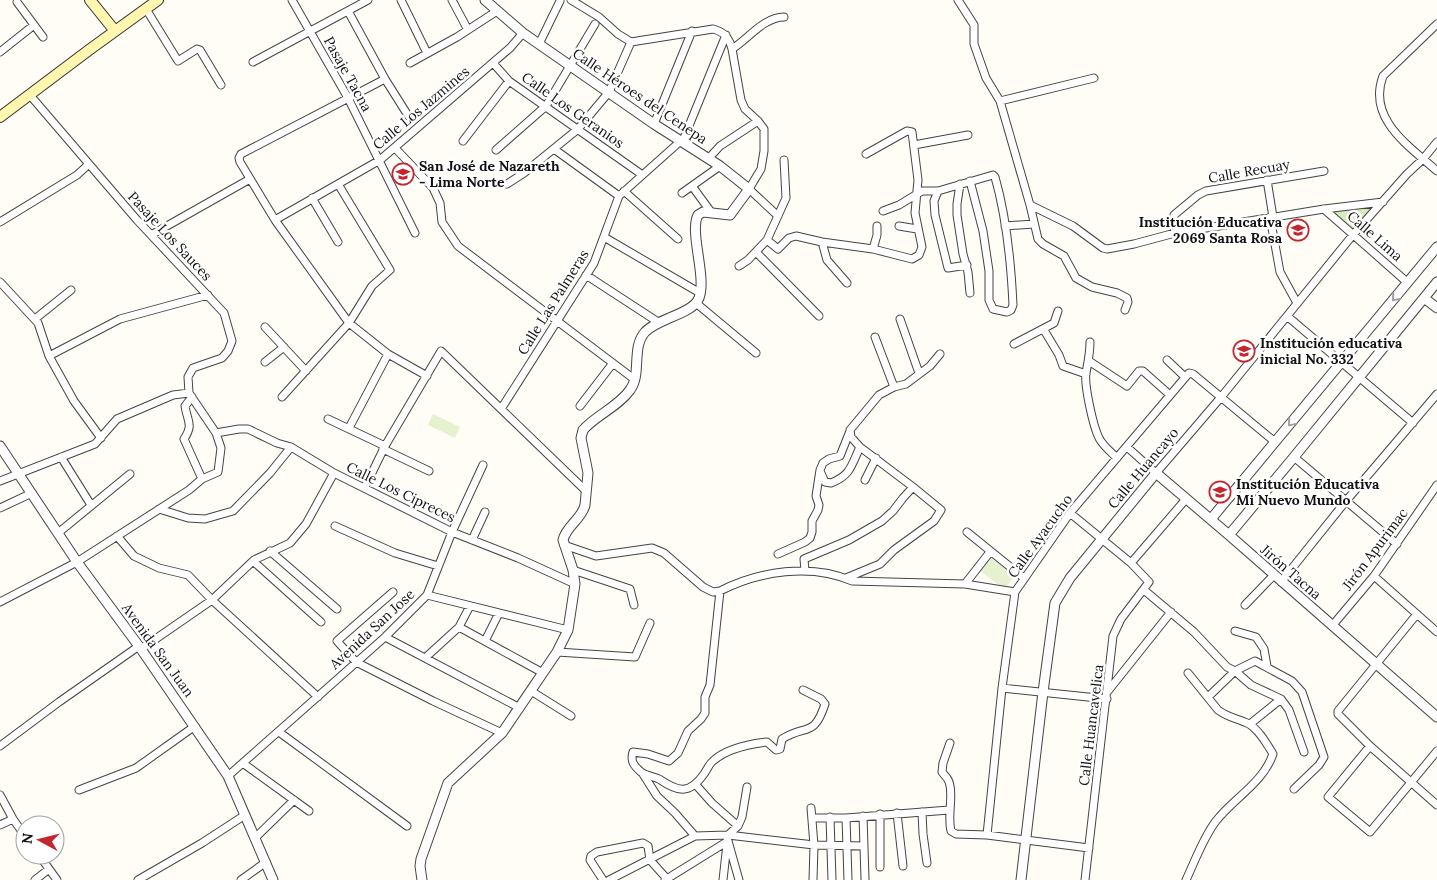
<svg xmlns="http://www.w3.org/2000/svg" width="1437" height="880" font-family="Lora,serif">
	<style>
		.green { fill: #d5ebbd }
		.pitch { fill: #e6f2cf }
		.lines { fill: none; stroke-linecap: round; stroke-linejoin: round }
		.minor-casing { stroke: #444; stroke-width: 9 }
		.tertiary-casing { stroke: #444; stroke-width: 11 }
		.secondary-casing { stroke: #333; stroke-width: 12 }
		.minor { stroke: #fff; stroke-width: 7 }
		.tertiary { stroke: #fff; stroke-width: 9 }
		.secondary { stroke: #fff6b0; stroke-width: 10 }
		.oneway { stroke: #a0a0a0 }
		.labels { text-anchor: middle; stroke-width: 5; stroke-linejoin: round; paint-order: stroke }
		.street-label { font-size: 14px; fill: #111; stroke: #fff }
		.poi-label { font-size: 14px; font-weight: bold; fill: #111; stroke: #fff; text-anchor: start }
	</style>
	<rect width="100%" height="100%" fill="#fffdf5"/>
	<path class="green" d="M1374 206 1353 230 1333 212Z"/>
	<path class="pitch" d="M433 414 460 427 455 438 428 425Z
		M990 557 1015 576 1004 589 979 570Z"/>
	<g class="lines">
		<g class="minor-casing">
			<path id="minor" d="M292 0 348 98 415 233
				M401 0 427 53
				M452 0 468 30
				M571 0 599 17 618 34 631 42 713 29C724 32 729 37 732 49L741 100 745 109 758 121 764 129V151L761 169 749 189 778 216
				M958 0 974 25V44L986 78 1000 101 1030 205 1073 226 1103 248 1107 249 1134 244 1175 233 1324 209 1383 202
				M17 2 43 37
				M146 9 178 61 197 49 200 50 221 85
				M348 11 385 79 409 117
				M1437 24 1383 76C1367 119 1409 146 1437 171
				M539 44 560 1
				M732 49C748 39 764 17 784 17
				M0 52 34 25
				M253 62 368 0
				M410 63 457 37 497 11
				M493 63 509 81 641 174
				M385 79 241 154 239 158 240 162 275 220 349 323 388 354 427 376
				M1000 101 1094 78
				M654 124 692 31
				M463 141 509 81
				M914 145 968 135
				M395 148 433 188 440 203 442 222 458 246 634 379
				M554 149 619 196
				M496 150 546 106 595 24
				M708 159 720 146 758 121
				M1267 180 1273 217
				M507 184 524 173 578 129 609 92 631 42
				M960 184 957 204V215L963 254 968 272 970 293
				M692 186 711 212
				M624 191 678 239
				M938 191 934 201 935 215 948 268 967 265
				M682 193 720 166
				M312 198 338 242
				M1030 205 1038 239 1043 244 1064 256 1076 278 1092 287 1117 293 1127 298 1128 302 1125 310
				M1324 209 1408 283
				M883 211 899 205 922 191H938L993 175 995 177C1007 219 1011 262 1013 305L1011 310 1007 312 993 309 989 300V271L983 231 970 181
				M1270 217 1280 272 1297 303
				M275 220 380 160 510 48 523 33
				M0 222 77 175 89 164
				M899 226 917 229
				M1005 226 1034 224
				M1175 233 1173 220 1174 215 1198 195 1206 191 1324 171
				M151 235 250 179
				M604 237 700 293
				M767 240 778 249 789 238 796 236 822 242 873 249 912 259 919 255 922 247 915 213 918 180 912 132 907 131 866 154
				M822 242 827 260 847 283
				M873 249 877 235V226
				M756 252 819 316
				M739 266 748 260 767 240 786 198 784 160
				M586 275 658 322
				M0 282 38 323 49 356 74 401 101 438
				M696 303 756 353
				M1287 316 1413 423
				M35 319 71 290
				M900 319 919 373
				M265 327 306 371
				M1044 330 1059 355 1063 366 1086 374
				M875 337 894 387
				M1090 342C1090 353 1088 362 1086 373 1084 385 1093 426 1099 438 1103 446 1111 452 1117 458
				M1014 344 1054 323 1058 311
				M49 356 120 319 208 295
				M1167 360 1185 377
				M1089 361 1127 386 1139 371H1143L1170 395
				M265 362 284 347
				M192 397 185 406C187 421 194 424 184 439L202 479
				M282 397 349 323 372 286 390 270 338 184
				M580 406 613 363
				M501 409 594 263 619 196 684 138 726 35
				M328 419 385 446
				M349 428 388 354
				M216 433 239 429H248L277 443 291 447 334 473 452 532 518 558 575 584
				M1127 447 1156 473 1222 396 1352 236 1407 174 1423 159 1437 142
				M383 449 429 471
				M61 457 91 505
				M1294 457 1397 544
				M820 471 825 482 831 483C851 475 851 466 860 447
				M865 480 876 458
				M0 481 95 444 117 419 173 395 189 393
				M365 487 385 446 441 351 586 491
				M0 508 32 493
				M159 509 188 518 205 519 233 511 270 473 291 447
				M1070 513 1131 563 1149 582 1121 619 1113 636 1085 880
				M335 526 395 553 438 566
				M967 532 1024 578
				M58 533 130 474
				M117 536 134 556 159 568 188 575 212 600 318 697
				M472 540 485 512
				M564 545 596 556 652 548 664 553 703 587 713 592 720 591C759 571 811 563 852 581L965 584 1015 592
				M270 551 337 609
				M778 554 805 542 810 538 812 532V521L818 510 819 505 816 496 820 470 823 463 829 459 840 456 850 431
				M253 561 321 622
				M1131 563 1186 499
				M573 570 630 589 634 605
				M805 571 804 559 849 540 882 521 893 511 903 498 913 487
				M1374 576 1437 632
				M846 578 880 564 894 550 934 521 941 510 913 487 860 447 851 437 850 430 879 395 894 387 906 384 930 366 940 354
				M1281 582 1346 501 1437 394
				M965 584 990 552
				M1144 590 1194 632 1227 667 1235 671 1251 685 1281 699 1289 710 1304 752
				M720 591 710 685 705 697V713L701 719 688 731 678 753 669 761 648 754 633 752C630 761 634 766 641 772 646 776 653 776 659 779 678 792 689 795 704 774 707 770 709 764 713 761 726 749 750 744 767 742L776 750 780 749 782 739C806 724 814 738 825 704L821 699 803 690
				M393 592 337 641 356 662 433 701 502 733
				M427 595 568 630
				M0 602 77 562 189 490 202 479 218 472 221 448 216 433 189 393 188 377 193 368 222 358 228 351 232 341 224 313 137 220 29 94
				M1245 605 1274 575
				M1417 614 1338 711V714L1370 746 1437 805
				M1332 626 1374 576 1437 485
				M459 627 543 673
				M1235 631 1256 637 1264 649 1267 666
				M385 637 520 708
				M485 641 499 613
				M141 649 212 600 254 560 290 543 306 524 334 473
				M557 652 635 657 650 623
				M425 658 459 627 470 606
				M1002 688 1107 699
				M531 691 571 716
				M1108 691 1171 612
				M1208 697 1235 671 1255 661 1292 681 1302 692 1324 757 1319 765 1294 789
				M1250 724 1281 699
				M279 732 407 826
				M950 743 943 763 942 772C944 775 948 778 949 782 954 794 947 815 951 831L956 834 987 835 1089 848
				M0 746 59 702 139 646
				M1370 746 1328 797 1370 832 1437 751
				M244 764 309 811
				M643 774 657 796 675 813 695 836
				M228 776 385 637 427 595 452 532 483 465
				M696 785 712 803 738 826
				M79 790 136 768 195 726
				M0 795 13 819 25 836
				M811 808 814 845 813 880
				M922 812 923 834 927 863
				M897 813 903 866
				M880 814V867
				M863 816 865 879
				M830 817 832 880
				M812 818H846L949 810
				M846 818 848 880
				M0 825 13 819
				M987 835 1002 688 1015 592 1070 513 1189 373 1193 374 1275 442
				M255 838 294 800
				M39 855 57 880
				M35 880 49 869
				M138 880 202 843 245 815
				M241 880 266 862
				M603 880 590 860 591 856 597 852 643 843 648 846 650 860 668 880
				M609 880 695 836 728 835 814 845 864 846
				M665 880 728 841 739 880
				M723 880 728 835 738 826 742 817 747 787
				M1186 880C1195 861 1203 838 1216 821 1234 798 1263 783 1273 754 1267 744 1258 728 1247 723 1238 719 1227 717 1218 710L1188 673"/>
		</g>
		<g class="tertiary-casing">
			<path id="tertiary" d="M1424 298 1437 308
				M0 446 77 562 141 649 228 776 273 880
				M1211 519 1437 247
				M1229 535 1294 457 1437 282
				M422 880 420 866 421 859 448 783 502 733 557 652 568 630 575 584 573 570 563 540C566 526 582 519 585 505L588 473 581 438 583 430C596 415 618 407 630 390 642 374 631 348 645 332 658 318 693 314 699 298 707 277 689 232 698 215L703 212 730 215 749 189 720 166 654 124 523 33 485 0
				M1021 880 1043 692 1055 603 1070 578 1156 473 1229 535 1437 717"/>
		</g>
		<g class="secondary-casing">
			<path id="secondary" d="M90 0 115 31
				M0 117 89 50 158 0"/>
		</g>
		<use href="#minor" class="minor"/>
		<use href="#tertiary" class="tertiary"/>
		<use href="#secondary" class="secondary"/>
	</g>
	<defs><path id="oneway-chevron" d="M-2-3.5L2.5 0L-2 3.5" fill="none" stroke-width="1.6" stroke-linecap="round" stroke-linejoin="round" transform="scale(1.25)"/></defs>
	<g class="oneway">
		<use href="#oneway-chevron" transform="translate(1395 298) rotate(130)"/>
		<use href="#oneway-chevron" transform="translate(1291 423) rotate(130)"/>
	</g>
	<defs>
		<g id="school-ring" transform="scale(1.125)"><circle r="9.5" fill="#fff" stroke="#c4262e" stroke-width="1.5"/><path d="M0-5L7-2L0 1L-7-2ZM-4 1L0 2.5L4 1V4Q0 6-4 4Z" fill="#c4262e"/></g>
	</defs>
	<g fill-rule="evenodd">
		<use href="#school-ring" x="403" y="174"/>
		<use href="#school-ring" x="1298" y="230"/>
		<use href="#school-ring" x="1244" y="351"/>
		<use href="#school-ring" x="1220" y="492"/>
	</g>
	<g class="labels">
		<g class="street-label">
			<text transform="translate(348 74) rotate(61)" y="5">Pasaje Tacna</text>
			<text transform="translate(640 96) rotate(34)" y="5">Calle Héroes del Cenepa</text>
			<text transform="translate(421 108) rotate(-40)" y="5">Calle Los Jazmines</text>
			<text transform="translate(573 110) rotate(35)" y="5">Calle Los Geranios</text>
			<text transform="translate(1249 171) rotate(-10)" y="5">Calle Recuay</text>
			<text transform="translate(170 236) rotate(47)" y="5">Pasaje Los Sauces</text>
			<text transform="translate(1375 236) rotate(41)" y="5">Calle Lima</text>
			<text transform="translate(553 302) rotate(-58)" y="5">Calle Las Palmeras</text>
			<text transform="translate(1143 468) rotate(-50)" y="5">Calle Huancayo</text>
			<text transform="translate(401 492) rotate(26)" y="5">Calle Los Cipreces</text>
			<text transform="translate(1040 536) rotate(-54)" y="5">Calle Ayacucho</text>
			<text transform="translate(1375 549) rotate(-53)" y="5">Jirón Apurimac</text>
			<text transform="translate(1291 572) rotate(41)" y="5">Jirón Tacna</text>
			<text transform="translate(372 629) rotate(-43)" y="5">Avenida San Jose</text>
			<text transform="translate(158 650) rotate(54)" y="5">Avenida San Juan</text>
			<text transform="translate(1091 725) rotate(-83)" y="5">Calle Huancavelica</text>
		</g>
		<g class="poi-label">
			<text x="419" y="171">San José de Nazareth<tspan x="419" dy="16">- Lima Norte</tspan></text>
			<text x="1282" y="227" text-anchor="end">Institución Educativa<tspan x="1282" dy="16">2069 Santa Rosa</tspan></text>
			<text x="1260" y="348">Institución educativa<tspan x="1260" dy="16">inicial No. 332</tspan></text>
			<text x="1236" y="489">Institución Educativa<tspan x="1236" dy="16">Mi Nuevo Mundo</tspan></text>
		</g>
	</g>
	<g transform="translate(40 840) rotate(277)"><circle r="24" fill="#ffffff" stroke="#a0a0a0"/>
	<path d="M0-4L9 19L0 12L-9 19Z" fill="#c4262e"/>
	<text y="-8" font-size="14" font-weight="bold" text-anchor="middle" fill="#111111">N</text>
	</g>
</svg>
